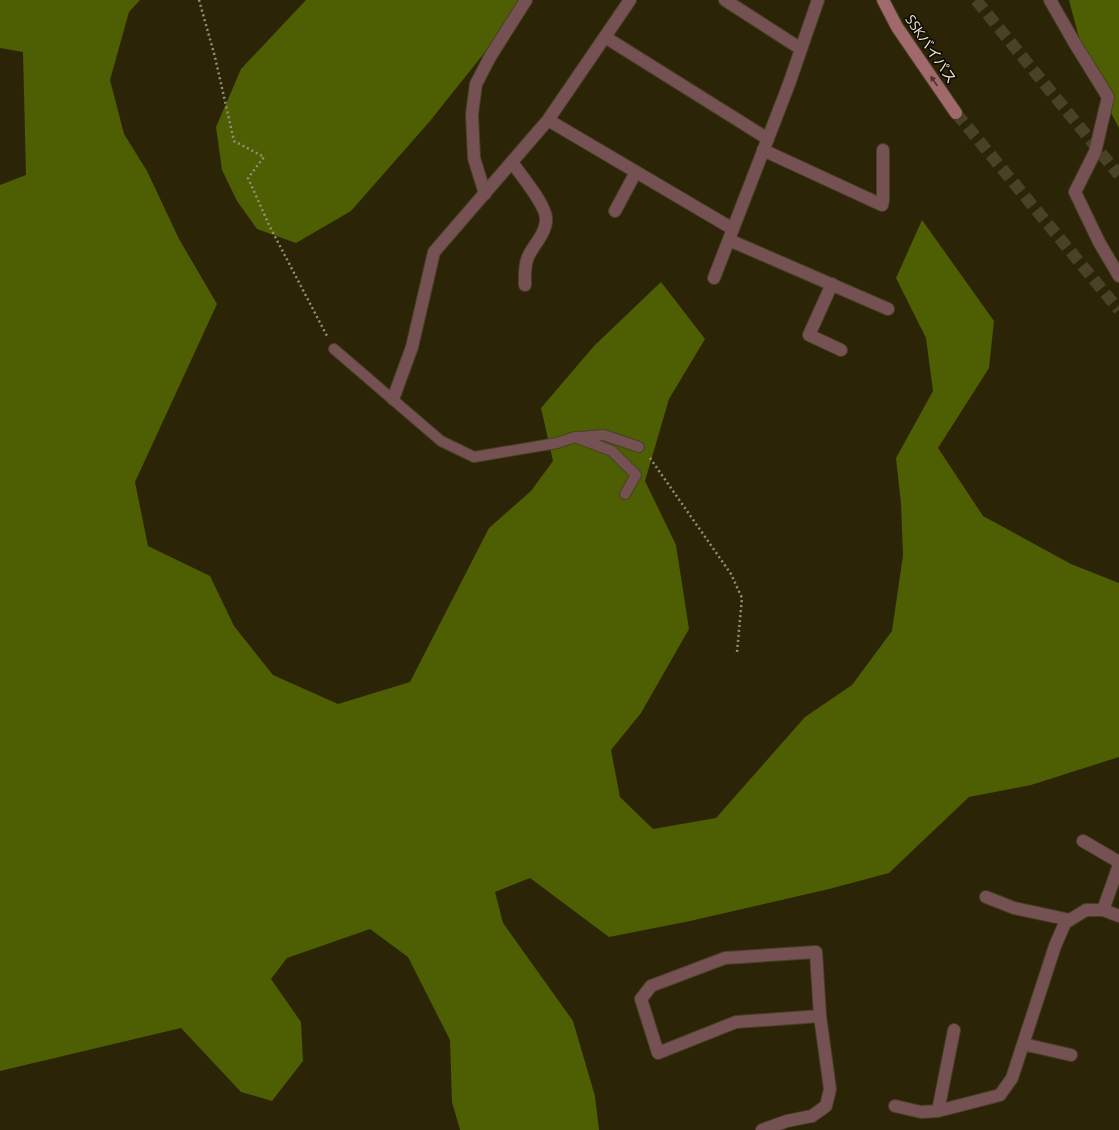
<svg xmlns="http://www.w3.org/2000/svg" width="1119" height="1130" font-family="Ubuntu,'Noto Sans JP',sans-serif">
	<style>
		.forest { fill: #4d5f02 }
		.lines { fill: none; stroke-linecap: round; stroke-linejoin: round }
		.secondary-tunnel { stroke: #494226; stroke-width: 12; stroke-dasharray: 12 6; stroke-linecap: butt }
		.lane-casing { stroke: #474024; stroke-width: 12 }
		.street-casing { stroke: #474024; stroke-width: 14 }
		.secondary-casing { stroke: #474024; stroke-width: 14 }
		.path { stroke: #958f78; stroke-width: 2.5; stroke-dasharray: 2 3; stroke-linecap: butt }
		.lane { stroke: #755153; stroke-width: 10 }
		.street { stroke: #755153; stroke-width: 12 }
		.secondary { stroke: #a2696d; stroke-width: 12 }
		.oneway { fill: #4b322d }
		.labels { text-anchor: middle; stroke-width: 3.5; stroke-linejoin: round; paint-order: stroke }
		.street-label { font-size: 14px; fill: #f0ecdb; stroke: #110d03 }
	</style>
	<rect width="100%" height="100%" fill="#2c2406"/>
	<path class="forest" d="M0 0H140L129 12 110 80 124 134 147 171 179 239 217 304 135 482 148 546 210 576 234 626 273 675 338 704 410 682 489 528 531 491 553 461 541 408 594 346 661 282 705 339 669 399 645 481 676 545 689 629 641 713 611 750 620 797 653 829 716 818 805 717 852 685 892 631 903 555 901 504 896 458 933 391 926 338 896 278 922 220 994 321 989 368 938 448 983 516 1071 564 1119 583V757L1031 785 969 797 889 873 829 889 690 921 609 937 530 878 495 892 503 923 573 1021 595 1096 599 1130H460L452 1102 450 1040 408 957 370 929 287 958 271 979 301 1022 303 1061 272 1101 241 1092 181 1028 0 1071V185L26 175 23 52 0 48Z
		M306 0H525V2L430 121 351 211 296 243 257 229 237 201 222 170 216 127 241 69Z
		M1069 0H1119V128L1087 68Z"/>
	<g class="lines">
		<path class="secondary-tunnel" d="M976 0 1119 175
			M956 113 1119 310"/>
		<g class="lane-casing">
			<path id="lane" d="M334 349 441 441 474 457 557 443 575 437 612 451 636 475 625 494
				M579 437 604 435 639 447"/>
		</g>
		<g class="street-casing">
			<path id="street" d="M725 0 801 49
				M1050 0 1074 42 1108 97 1095 152 1075 192 1099 242 1119 276
				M605 37 768 139
				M548 120 733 229
				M763 150 882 205 883 200V150
				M512 162C521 176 545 203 546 218 547 233 533 245 528 257 524 266 525 276 525 285
				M485 194 474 158 472 114 476 84 490 57 526 0
				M615 211 636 172
				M729 240 888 309
				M714 278 789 84 818 0
				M832 284 809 335 841 350
				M393 399 412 347 434 252 548 120 630 0
				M1083 841 1119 862
				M986 897 1014 908 1070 920
				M1103 910 1119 865
				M954 1030 938 1111 1000 1095 1012 1078 1055 946 1065 923 1086 910H1103L1119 916
				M1023 1044 1071 1055
				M895 1106 921 1112 938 1111
				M762 1130 787 1121 812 1116 826 1106 830 1089 820 1016 816 952 725 958 651 986 641 999 658 1053 736 1022 820 1016"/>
		</g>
		<g class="secondary-casing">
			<path id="secondary" d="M883 0 897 27 956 113"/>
		</g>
		<path class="path" d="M199 0 215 57 234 141 264 157 248 178 270 227 327 336
			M650 458 731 574 742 598 737 652"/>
		<use href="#lane" class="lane"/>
		<use href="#street" class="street"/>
		<use href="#secondary" class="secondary"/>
	</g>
	<defs><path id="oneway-solid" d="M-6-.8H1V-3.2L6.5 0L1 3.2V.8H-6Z"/></defs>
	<use class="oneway" href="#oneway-solid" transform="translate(934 81) rotate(-125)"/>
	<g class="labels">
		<g class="street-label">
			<text transform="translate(931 49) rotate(56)" y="5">SSKバイパス</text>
		</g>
	</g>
</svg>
